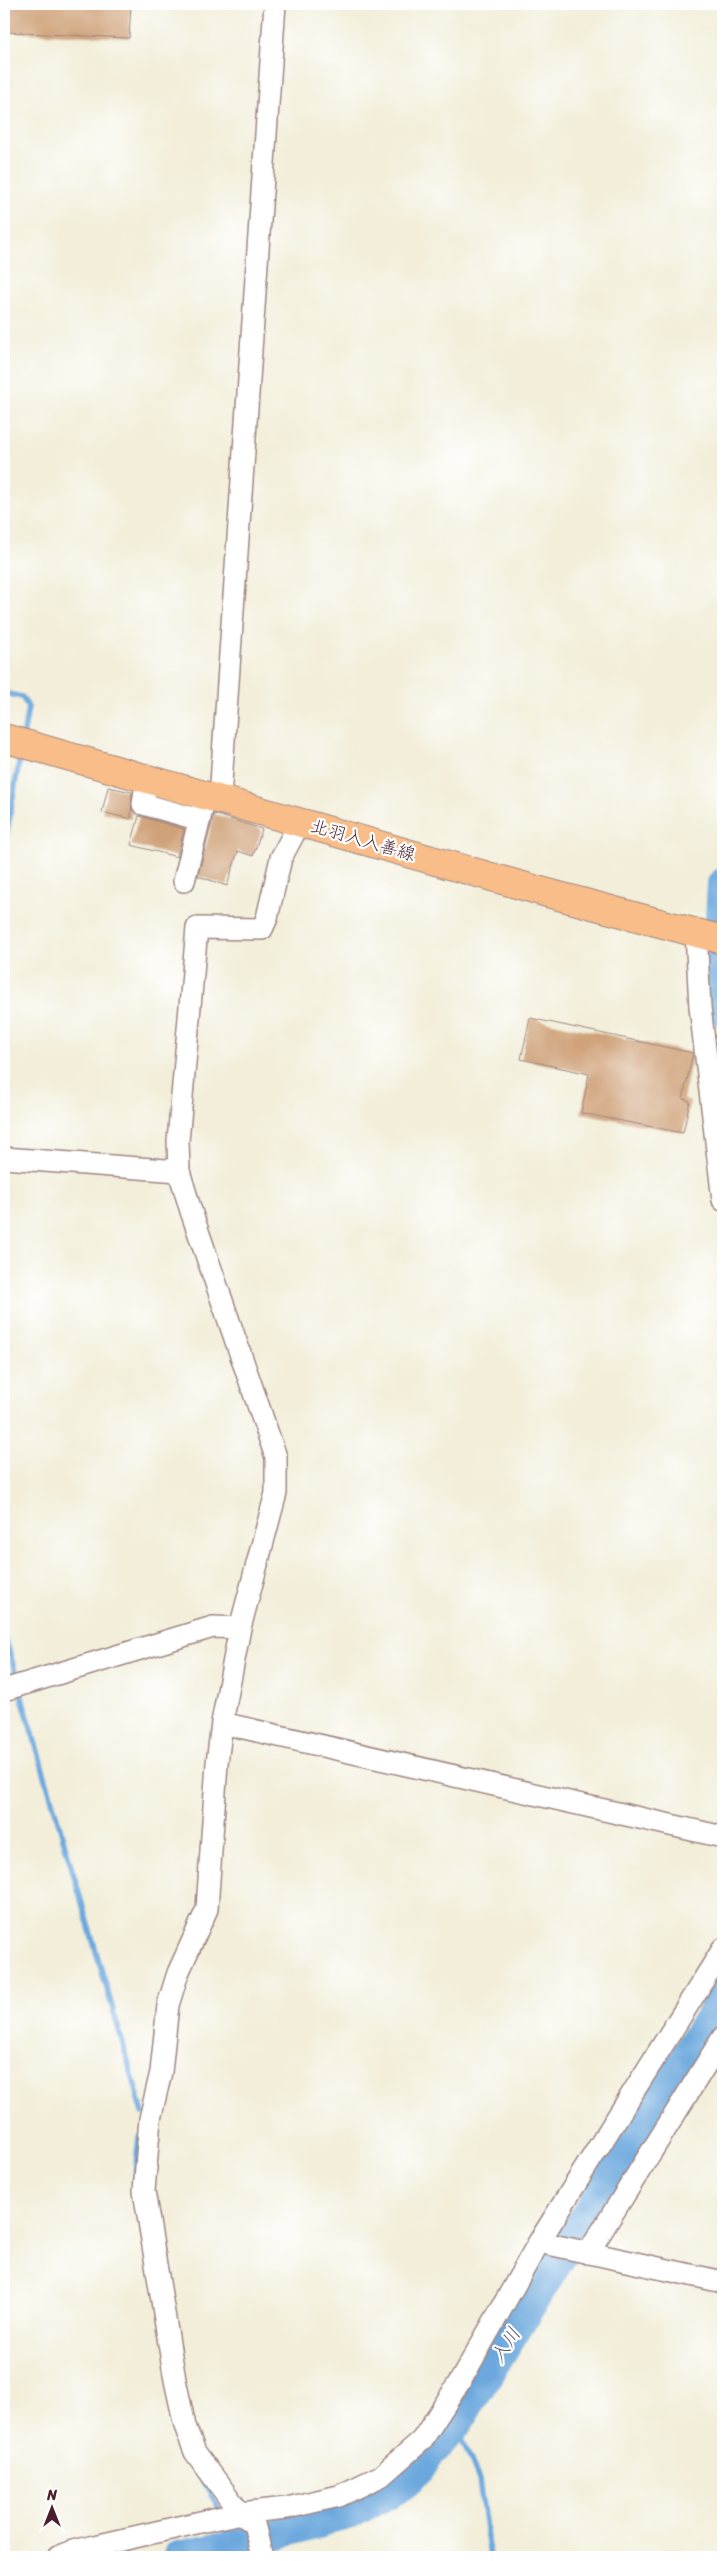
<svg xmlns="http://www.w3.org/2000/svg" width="727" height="2561" font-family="Sriracha,'Klee One',sans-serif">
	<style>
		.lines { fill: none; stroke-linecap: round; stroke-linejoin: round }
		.stream { stroke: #6ca8dd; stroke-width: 5.5 }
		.river { stroke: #6ca8dd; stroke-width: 32 }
		.building { fill: #cfa178 }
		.minor-casing { stroke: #9e8682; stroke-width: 24 }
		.major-casing { stroke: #9e8682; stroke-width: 30 }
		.minor { stroke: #fff; stroke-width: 21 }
		.major { stroke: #f8bd88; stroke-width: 28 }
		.labels { text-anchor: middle; stroke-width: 4.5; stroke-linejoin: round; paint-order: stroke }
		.street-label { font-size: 18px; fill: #4a1f2b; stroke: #fff }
		.water-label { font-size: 19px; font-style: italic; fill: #585672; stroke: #fff }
	</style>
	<rect width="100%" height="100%" fill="#fff"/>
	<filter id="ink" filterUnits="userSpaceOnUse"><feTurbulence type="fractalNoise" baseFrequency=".02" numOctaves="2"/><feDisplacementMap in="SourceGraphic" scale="10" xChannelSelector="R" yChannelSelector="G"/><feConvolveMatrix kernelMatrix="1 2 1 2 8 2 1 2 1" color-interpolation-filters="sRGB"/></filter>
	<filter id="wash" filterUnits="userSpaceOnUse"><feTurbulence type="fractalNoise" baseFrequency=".0096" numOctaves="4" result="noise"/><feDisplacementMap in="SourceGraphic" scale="20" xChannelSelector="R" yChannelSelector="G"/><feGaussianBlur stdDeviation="1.12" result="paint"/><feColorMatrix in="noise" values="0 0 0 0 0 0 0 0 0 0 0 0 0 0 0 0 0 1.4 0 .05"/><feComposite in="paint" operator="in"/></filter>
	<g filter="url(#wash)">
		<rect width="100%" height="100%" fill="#f2eed9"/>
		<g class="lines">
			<path class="stream" d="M4 174V195
				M4 693 22 697 28 707 23 737
				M4 850 21 751
				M4 1634 18 1681
				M20 1690 143 2113
				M134 2185 139 2137
				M173 2421 178 2445 217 2504 221 2513
				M456 2424 479 2480 490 2557
				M224 2522 232 2546"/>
			<path class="river" d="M723 884 718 970 723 1010
				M178 2557 232 2546 350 2513 403 2485 456 2424 723 1996"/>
		</g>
		<g id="blocks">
			<path class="building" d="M4 4H131L129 38 4 32Z
				M108 787 132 792 131 819 102 812Z
				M214 814 262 829 253 856 238 851 227 886 198 876Z
				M139 816 184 829 177 857 131 845Z
				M530 1018 693 1053 683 1099 690 1101 683 1133 581 1113 589 1074 521 1059Z"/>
		</g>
	</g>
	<g filter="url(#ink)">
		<use href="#blocks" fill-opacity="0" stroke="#9e8682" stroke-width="1"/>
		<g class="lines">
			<g class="minor-casing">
				<path id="minor" d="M147 778 143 804 200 820
					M220 798 275 4
					M184 881 206 794
					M696 932 700 1007 723 1200
					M4 1158 179 1171
					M4 1690 213 1627 240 1628
					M222 1723 723 1837
					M539 2242 723 2282
					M588 2253 723 2037
					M58 2557 73 2551 240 2513 287 2508 339 2496 381 2476 422 2440 462 2378 539 2242 723 1949
					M262 2557 254 2524 240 2513 195 2452 185 2426 175 2380 144 2191 150 2119 161 2072 168 2005 178 1973 207 1909 217 1763 222 1723 240 1628 276 1493V1457L191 1211 179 1171 178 1141 197 928 262 929 267 918 281 858 300 822"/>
			</g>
			<g class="major-casing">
				<path id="major" d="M4 738 544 892 723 940"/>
			</g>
			<use href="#minor" class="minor"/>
			<use href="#major" class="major"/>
		</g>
	</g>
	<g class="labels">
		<g class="street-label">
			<text transform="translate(363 840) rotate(16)" y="6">北羽入入善線</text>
		</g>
		<g class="water-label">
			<text transform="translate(505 2345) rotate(-58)" y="7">入川</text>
		</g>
	</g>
	<rect width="727" height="2561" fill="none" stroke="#fff" stroke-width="20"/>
	<g transform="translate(52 2508)" stroke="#ffffff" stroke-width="4" paint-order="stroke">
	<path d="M0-4L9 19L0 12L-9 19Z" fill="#4a1f2b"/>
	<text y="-8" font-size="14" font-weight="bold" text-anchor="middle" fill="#4a1f2b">N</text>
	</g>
</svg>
